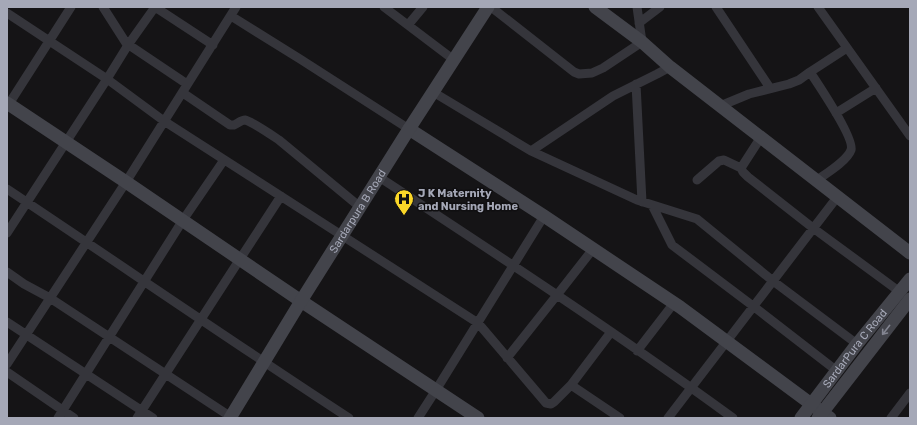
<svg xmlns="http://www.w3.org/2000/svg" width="917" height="425" font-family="Rubik,sans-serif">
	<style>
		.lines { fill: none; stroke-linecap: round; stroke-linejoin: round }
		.street { stroke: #35353b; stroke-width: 9 }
		.secondary { stroke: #43444b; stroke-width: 13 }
		.oneway { stroke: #838591 }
		.labels { text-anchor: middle; stroke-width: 3; stroke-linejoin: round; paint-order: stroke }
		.poi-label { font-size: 11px; font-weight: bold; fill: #a5a8b7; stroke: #100f11; text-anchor: start }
		.street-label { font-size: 11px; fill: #a5a8b7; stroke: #100f11 }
	</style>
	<rect width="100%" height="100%" fill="#151416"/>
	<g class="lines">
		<path class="street" d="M103 7 126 43 187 84
			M384 7 454 60
			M491 7 574 72 579 74 592 73 603 68 642 42 637 7
			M716 7 770 88
			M818 7 910 136
			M7 13 107 79 128 45 155 7 213 45
			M231 16 300 59 409 129
			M639 23 660 7
			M408 25 423 7
			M810 72C818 84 855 139 851 150 847 161 827 173 817 180
			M636 84 642 202
			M433 92 531 151 637 200 697 219 773 281 857 344
			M183 93 230 125H234C237 124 241 120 245 120 251 121 273 136 279 140L360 207
			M720 106 749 94 789 84 799 80 810 72 847 48
			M7 107 71 7
			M836 113 876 88
			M761 137 741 168 743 172 748 177 813 228 900 292
			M531 151 613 96 657 74 670 67
			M379 177C498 255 618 334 733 418
			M697 180 719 161 724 160 741 168
			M7 189C121 265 234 343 349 418
			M652 205 672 245 753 306 837 371
			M7 233 107 79 164 121 478 323 546 403 551 404 554 402 571 385 611 332
			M7 272 24 284 50 298 231 417
			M7 322 153 418
			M637 351 674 303
			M507 358 557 295 593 249
			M7 364 126 182 236 7
			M7 372 74 418
			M571 385 620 418
			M58 418 183 220 224 160
			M137 418 240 259 281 196
			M418 418 436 390 544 216
			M668 418 838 196
			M891 418 910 393"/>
		<g class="secondary">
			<path d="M595 7 642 42 670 67 910 253"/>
			<path d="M7 103 126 182 301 301 478 418"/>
			<path d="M409 129 544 216 680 307 830 418"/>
			<path id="s1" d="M230 418 301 301 409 129 488 7"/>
			<path id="s2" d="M801 418 857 344 910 279"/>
			<path d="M818 418 910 299"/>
		</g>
	</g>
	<defs><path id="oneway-shaft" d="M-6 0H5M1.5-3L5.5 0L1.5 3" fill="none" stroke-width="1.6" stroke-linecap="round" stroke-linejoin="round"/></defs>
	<use class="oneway" href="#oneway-shaft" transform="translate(886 330) rotate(128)"/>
	<defs>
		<g id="hospital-pin" transform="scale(1)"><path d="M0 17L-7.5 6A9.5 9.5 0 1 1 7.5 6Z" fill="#fbd728" stroke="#100f11"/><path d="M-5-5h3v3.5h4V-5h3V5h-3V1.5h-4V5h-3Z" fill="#111"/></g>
	</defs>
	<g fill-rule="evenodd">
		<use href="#hospital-pin" x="404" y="199"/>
	</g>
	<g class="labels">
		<g class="poi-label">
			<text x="418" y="197">J K Maternity<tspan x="418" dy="13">and Nursing Home</tspan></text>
		</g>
		<g class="street-label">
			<text dy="4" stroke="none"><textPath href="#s1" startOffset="243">Sardarpura B Road</textPath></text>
			<text dy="4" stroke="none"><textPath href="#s2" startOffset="88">SardarPura C Road</textPath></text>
		</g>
	</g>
	<rect width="917" height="425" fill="none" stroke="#a5a8b7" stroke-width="16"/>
</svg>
